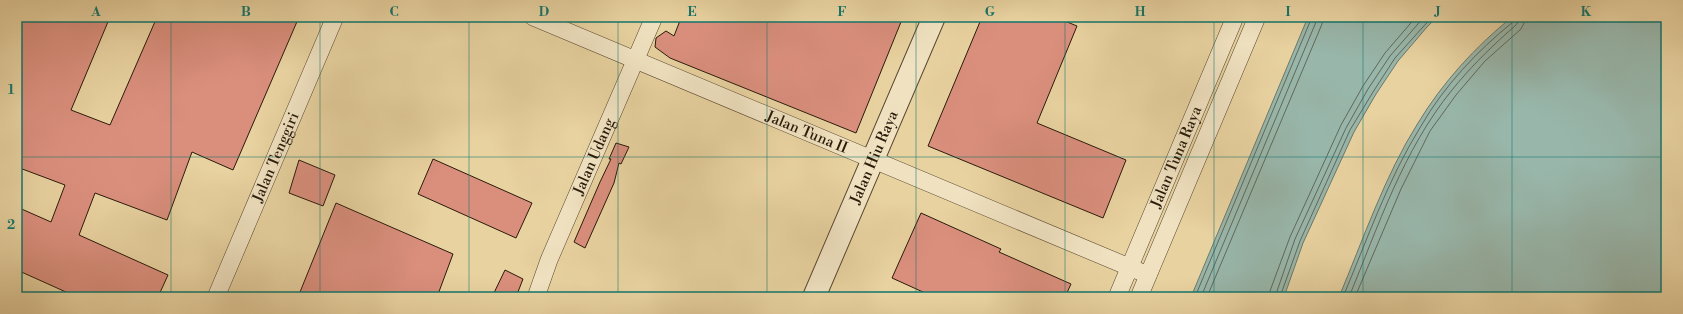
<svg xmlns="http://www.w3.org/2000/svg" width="1683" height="314" font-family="'Libre Bodoni',serif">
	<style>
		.water { fill: #98b6aa; stroke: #6c786a }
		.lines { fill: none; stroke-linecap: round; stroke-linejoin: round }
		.shore { stroke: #60685a; stroke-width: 1 }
		.building { fill: #da8f7d; stroke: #291a0a }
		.minor-casing { stroke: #594830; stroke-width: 18 }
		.tertiary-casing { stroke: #594830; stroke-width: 24 }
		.minor { stroke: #f0e2c1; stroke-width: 17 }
		.tertiary { stroke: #f0e2c1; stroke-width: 22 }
		.grid { fill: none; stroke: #0f766e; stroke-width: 1; stroke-opacity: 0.55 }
		.labels { text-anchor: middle; stroke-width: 4; stroke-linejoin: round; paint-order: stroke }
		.street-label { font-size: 15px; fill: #291a0a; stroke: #f0e2c1 }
		.neatline { fill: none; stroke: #0f766e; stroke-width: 1.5 }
		.grid-label { font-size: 13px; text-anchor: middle; font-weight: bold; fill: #0f766e }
	</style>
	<rect width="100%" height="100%" fill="#e8d2a0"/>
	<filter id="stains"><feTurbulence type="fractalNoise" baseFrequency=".005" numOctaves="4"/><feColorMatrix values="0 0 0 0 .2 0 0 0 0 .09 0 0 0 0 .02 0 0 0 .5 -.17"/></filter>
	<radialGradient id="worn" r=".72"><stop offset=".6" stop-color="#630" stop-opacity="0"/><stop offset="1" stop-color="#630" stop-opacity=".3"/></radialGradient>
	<path class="water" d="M1308 17H1437L1427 27 1398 61 1376 94 1354 132 1303 243 1284 297H1191Z
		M1512 17H1666V297H1339C1363 240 1385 175 1418 123 1443 82 1475 47 1512 17Z"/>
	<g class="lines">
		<path class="shore" d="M1195 297 1312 17
			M1201 297 1316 22 1317 17
			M1207 297 1322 24 1323 17
			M1269 297 1270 291 1290 237 1341 125 1363 86 1385 53 1416 17
			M1275 297 1295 239 1346 128 1368 89 1390 56 1424 17
			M1280 297 1300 241 1350 130 1373 92 1395 58 1432 17
			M1343 297C1367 240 1388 179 1421 126 1444 86 1477 51 1513 22L1514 17
			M1349 297C1378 227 1403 150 1452 90 1469 69 1487 51 1507 33 1512 28 1519 25 1519 17
			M1355 297 1401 189 1430 131 1456 95 1485 61 1521 29 1524 23 1525 17"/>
	</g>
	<path class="building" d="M17 17H110L71 110 110 125 157 17H299L233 170 192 152 167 220 95 193 79 235 168 275 158 297H77L17 270V207L51 222 65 185 17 167Z
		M692 17H903L856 133 670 58 655 47 656 38 666 31 674 36 681 18 690 21Z
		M982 17H1055L1077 26 1037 123 1126 160 1103 218 928 146Z
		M616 143 629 147 621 164 619 163 614 183 585 248 574 242 600 182 611 159H609Z
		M433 159 532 203 516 238 418 194Z
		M299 160 335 175 323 206 289 193Z
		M336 203 453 254 437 297H298Z
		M921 213 1001 249 999 252 1071 284 1065 297H934L892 278Z
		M505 270 523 279 516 297H492Z"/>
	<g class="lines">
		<g class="minor-casing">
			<g id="minor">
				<path id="s1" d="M533 17 1148 275"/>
				<path id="s2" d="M216 297 335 17"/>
				<path id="s3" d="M536 297 549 260 654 17"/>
				<path id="s4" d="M1117 297 1235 17"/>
				<path d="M1139 297 1257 17"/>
			</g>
		</g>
		<g class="tertiary-casing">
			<g id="tertiary">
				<path id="s5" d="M814 297 934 17"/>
			</g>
		</g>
		<use href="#minor" class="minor"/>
		<use href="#tertiary" class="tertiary"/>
	</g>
	<path class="grid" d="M171 17V297M320 17V297M469 17V297M618 17V297M767 17V297M916 17V297M1065 17V297M1214 17V297M1363 17V297M1512 17V297M17 157H1666"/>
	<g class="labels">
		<g class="street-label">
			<text dy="5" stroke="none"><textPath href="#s1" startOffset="297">Jalan Tuna II</textPath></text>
			<text dy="5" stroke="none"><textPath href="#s2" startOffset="152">Jalan Tenggiri</textPath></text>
			<text dy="5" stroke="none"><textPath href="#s3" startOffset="152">Jalan Udang</textPath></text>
			<text dy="5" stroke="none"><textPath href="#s5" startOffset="152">Jalan Hiu Raya</textPath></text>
			<text dy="5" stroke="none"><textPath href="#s4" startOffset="152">Jalan Tuna Raya</textPath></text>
		</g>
	</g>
	<rect width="1683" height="314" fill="none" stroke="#e8d2a0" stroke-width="44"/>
	<rect x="22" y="22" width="1639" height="270" class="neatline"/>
	<g class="grid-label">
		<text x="96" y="16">A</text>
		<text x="246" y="16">B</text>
		<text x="394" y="16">C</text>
		<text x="544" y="16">D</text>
		<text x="692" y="16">E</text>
		<text x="842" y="16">F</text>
		<text x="990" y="16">G</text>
		<text x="1140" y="16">H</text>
		<text x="1288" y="16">I</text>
		<text x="1438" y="16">J</text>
		<text x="1586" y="16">K</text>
		<text x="11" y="94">1</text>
		<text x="11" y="229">2</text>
	</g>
	<rect width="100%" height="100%" filter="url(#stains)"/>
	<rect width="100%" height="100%" fill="url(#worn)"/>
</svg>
